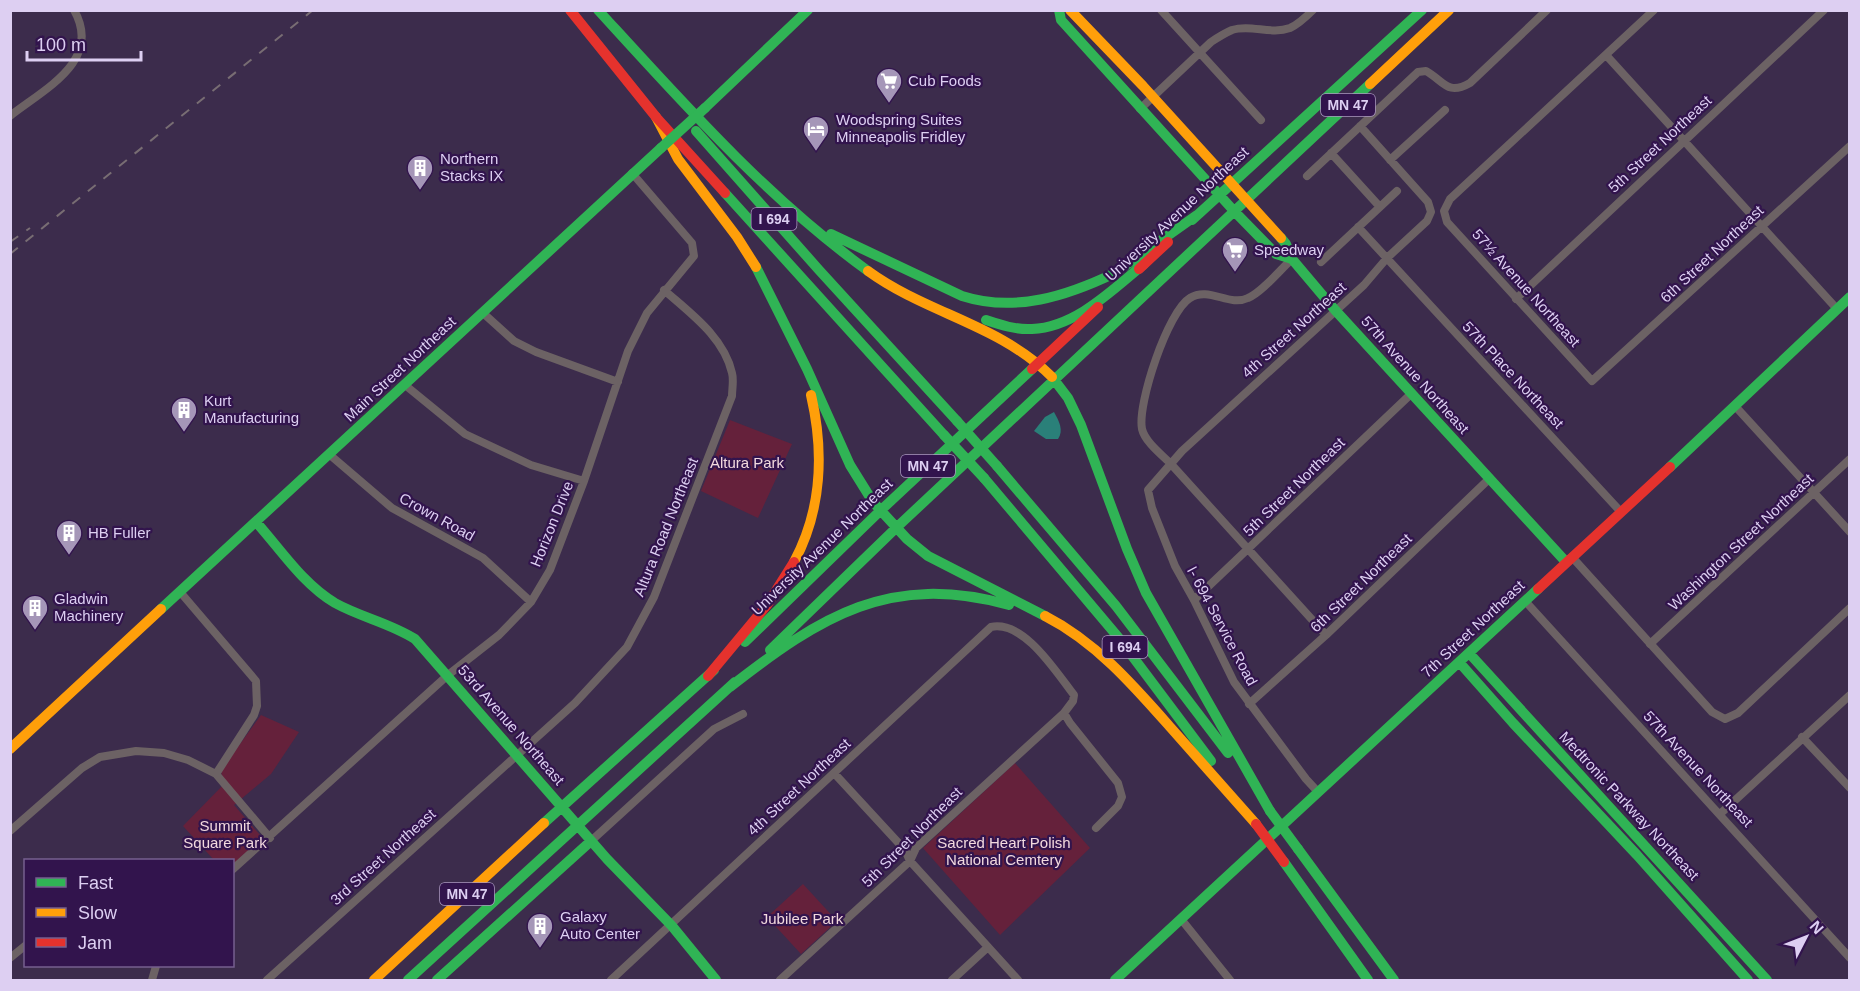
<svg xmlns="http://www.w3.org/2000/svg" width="1860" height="991" font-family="Arial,sans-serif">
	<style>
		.green { fill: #65213b }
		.water { fill: #2a8079 }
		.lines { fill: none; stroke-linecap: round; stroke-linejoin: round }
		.street { stroke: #6c6264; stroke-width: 8 }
		.fast { stroke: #30b455; stroke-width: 10 }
		.slow { stroke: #ff9f0a; stroke-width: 10 }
		.jam { stroke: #e5322d; stroke-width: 10 }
		.rail { stroke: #786d73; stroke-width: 2; stroke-dasharray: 10 10; stroke-linecap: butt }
		.fast-bridge { stroke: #30b455; stroke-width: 10 }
		.jam-bridge { stroke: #e5322d; stroke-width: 10 }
		.labels { text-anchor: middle; stroke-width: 4.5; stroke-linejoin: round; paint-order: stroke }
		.shield { fill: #32144d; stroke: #aa97c0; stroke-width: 1.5 }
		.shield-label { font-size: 14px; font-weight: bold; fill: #ddcff2 }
		.poi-label { font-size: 15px; fill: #ddcff2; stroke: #32144d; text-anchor: start }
		.street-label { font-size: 15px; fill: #ddcff2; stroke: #32144d }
		.park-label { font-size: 15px; fill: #f2d9de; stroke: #32144d }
	</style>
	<rect width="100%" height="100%" fill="#3c2c4c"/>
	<path class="green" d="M730 420 792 444 758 518 701 491Z
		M261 715 299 732 271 774 234 805 260 835 259 841 233 865 232 860H214L183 826 226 782 222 778 221 770Z
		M1015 763 1090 848 1000 935 923 848Z
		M803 884 837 921 801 954 767 917Z"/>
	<path class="water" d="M1054 412C1059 421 1064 430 1058 439H1046L1034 431 1045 417Z"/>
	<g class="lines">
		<path class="street" d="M1161 10 1261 120
			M1654 10 1450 199 1444 211 1447 222 1592 381 1850 146
			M1606 55 1837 309
			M1140 109 1211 42C1217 38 1225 33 1232 30 1251 24 1271 35 1290 28 1299 24 1306 17 1313 10
			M10 116C44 89 103 61 74 10
			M1331 153 1380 207
			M1390 160 1445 110
			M1307 176 1418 72 1426 71C1444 81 1447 96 1470 83L1547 10
			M1358 227 1620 511
			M1292 259C1280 270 1262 292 1248 298 1229 307 1209 286 1190 298 1168 311 1137 404 1142 429 1145 442 1162 455 1171 464L1326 635
			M1321 262 1397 191
			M1516 299 1824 10
			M483 313 514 341 536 352 618 382
			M405 385 465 434 531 465 584 481
			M1735 406 1850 532
			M330 455 392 508 483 558 531 602
			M1572 557 1712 712 1725 719 1738 713 1850 608
			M181 593 256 681 257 706 254 715 216 774
			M1194 600 1412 393
			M1525 601 1850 958
			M1650 644 1850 459
			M1249 704 1326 635 1489 479
			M1064 713 1070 723 1118 783 1122 797 1118 806 1096 828
			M1802 737 1850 788
			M834 773 905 850 910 861 1018 980
			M1318 792 1306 779 1234 682 1194 600 1175 566 1152 508 1148 490 1182 451 1364 285 1387 258 1427 221 1431 212 1428 202 1360 126
			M1720 814 1850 695
			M10 831 82 768 100 757 136 751 164 753 188 760 216 774 270 838
			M591 841 714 729 743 714
			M232 870 448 675 499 635 531 602 550 570 584 481 628 351 647 313 694 256 692 243 632 173
			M1181 919 1230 980
			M10 958 26 945
			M152 980 156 966
			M267 980 575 703 627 647 654 597 732 396C732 389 734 380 732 373 724 337 690 313 664 290
			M611 980 991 627C1024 620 1056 672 1074 695L1073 701 1064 713 916 848 910 861 780 980
			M952 980 988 947"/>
		<path class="fast" d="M598 10C683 103 766 197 868 271
			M1059 10 1061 20 1234 211 1276 254 1292 259
			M705 108 808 10
			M696 131 819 270 957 421
			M725 193 944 435
			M1192 220 1422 10
			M831 234 962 296C1015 313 1067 296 1115 273L1197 215
			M1281 238 1286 244 1292 259 1335 310 1566 562
			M756 267 807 369 850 465 873 502 907 539 928 556 1045 616
			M986 320C1001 325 1016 330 1032 329 1076 327 1112 290 1144 264
			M1052 377 1068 398 1081 425 1127 549 1146 593 1270 811
			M997 466 1116 606 1228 753
			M1670 467 1850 297
			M984 478 1118 637 1211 761
			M257 523C281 550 303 584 335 603 360 617 390 623 415 639L607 859 672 926 716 980
			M161 609 661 148
			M745 642 880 511 1032 369
			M770 650 896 528 1370 84
			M1469 653 1767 980
			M1459 662 1513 723 1637 855 1748 980
			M730 687C821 616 890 572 1009 605
			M544 823 714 670
			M1298 849 1394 980
			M1284 862 1368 980
			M408 980 735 682
			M437 980 591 841
			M1115 980 1538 589"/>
		<path class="slow" d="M1070 10 1143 86 1281 238
			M1370 84 1449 10
			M656 117 678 159 737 237 756 267
			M868 271C927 314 999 324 1052 377
			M794 562C822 510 824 451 811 395
			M1045 616C1096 642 1134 686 1171 728 1199 760 1228 792 1256 824
			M10 749 161 609
			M374 980 544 823"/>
		<path class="jam" d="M570 10 656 117 725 193
			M1139 269 1168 242
			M1032 369 1098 307
			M1538 589 1670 467
			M708 676 767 605 794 562"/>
		<path class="rail" d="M10 242 30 228
			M10 254 313 10"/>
		<path class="fast-bridge" d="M661 148 705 108
			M957 421 997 466
			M944 435 984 478
			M1270 811 1298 849"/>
		<path class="jam-bridge" d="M1256 824 1284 862"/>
	</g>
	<defs>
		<g id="supermarket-pin" transform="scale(1.35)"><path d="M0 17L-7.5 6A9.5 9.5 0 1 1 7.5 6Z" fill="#a596b8" stroke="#32144d"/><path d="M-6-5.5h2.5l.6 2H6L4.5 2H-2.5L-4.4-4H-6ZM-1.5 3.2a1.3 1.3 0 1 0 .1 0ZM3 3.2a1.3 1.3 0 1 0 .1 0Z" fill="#fff"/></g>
		<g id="hotel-pin" transform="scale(1.35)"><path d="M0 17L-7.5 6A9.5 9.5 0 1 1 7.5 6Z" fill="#a596b8" stroke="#32144d"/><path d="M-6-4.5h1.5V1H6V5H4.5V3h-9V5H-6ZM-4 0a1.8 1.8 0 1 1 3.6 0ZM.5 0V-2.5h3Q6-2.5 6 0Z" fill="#fff"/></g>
		<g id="building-pin" transform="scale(1.35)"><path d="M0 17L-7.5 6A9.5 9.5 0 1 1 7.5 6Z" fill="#a596b8" stroke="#32144d"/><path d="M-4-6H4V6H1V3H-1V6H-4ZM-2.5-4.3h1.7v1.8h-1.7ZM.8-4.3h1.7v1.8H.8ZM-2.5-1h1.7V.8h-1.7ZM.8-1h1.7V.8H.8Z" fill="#fff"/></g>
	</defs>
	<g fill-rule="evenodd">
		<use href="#supermarket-pin" x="889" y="81"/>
		<use href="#hotel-pin" x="816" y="129"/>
		<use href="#building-pin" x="420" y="168"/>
		<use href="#supermarket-pin" x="1235" y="250"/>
		<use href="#building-pin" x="184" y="410"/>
		<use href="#building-pin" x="69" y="533"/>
		<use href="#building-pin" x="35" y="608"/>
		<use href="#building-pin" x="540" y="926"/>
	</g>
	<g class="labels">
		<g class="shield">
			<rect x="1321" y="94" width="54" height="22" rx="4.5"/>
			<rect x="751.5" y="208" width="45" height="22" rx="4.5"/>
			<rect x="901" y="455" width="54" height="22" rx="4.5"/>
			<rect x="1102.5" y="636" width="45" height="22" rx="4.5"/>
			<rect x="440" y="883" width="54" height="22" rx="4.5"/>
		</g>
		<g class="shield-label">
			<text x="1348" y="110">MN 47</text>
			<text x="774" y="224">I 694</text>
			<text x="928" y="471">MN 47</text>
			<text x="1125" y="652">I 694</text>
			<text x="467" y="899">MN 47</text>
		</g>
		<g class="poi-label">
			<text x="908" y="86">Cub Foods</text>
			<text x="836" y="125">Woodspring Suites<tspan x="836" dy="17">Minneapolis Fridley</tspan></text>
			<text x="440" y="164">Northern<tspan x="440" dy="17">Stacks IX</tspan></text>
			<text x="1254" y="255">Speedway</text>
			<text x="204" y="406">Kurt<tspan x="204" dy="17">Manufacturing</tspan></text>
			<text x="88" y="538">HB Fuller</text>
			<text x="54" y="604">Gladwin<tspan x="54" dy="17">Machinery</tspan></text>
			<text x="560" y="922">Galaxy<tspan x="560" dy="17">Auto Center</tspan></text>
		</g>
		<g class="street-label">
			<text transform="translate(1660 144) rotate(-43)" y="5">5th Street Northeast</text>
			<text transform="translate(1177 214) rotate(-43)" y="5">University Avenue Northeast</text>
			<text transform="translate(1712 254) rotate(-43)" y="5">6th Street Northeast</text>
			<text transform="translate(1526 288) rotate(48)" y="5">57½ Avenue Northeast</text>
			<text transform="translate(1294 330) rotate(-42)" y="5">4th Street Northeast</text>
			<text transform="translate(400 369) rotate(-43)" y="5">Main Street Northeast</text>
			<text transform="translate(1415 375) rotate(48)" y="5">57th Avenue Northeast</text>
			<text transform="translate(1513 375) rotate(47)" y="5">57th Place Northeast</text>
			<text transform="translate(1294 487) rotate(-44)" y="5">5th Street Northeast</text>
			<text transform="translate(437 517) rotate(29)" y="5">Crown Road</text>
			<text transform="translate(552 524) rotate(-68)" y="5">Horizon Drive</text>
			<text transform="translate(666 527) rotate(-68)" y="5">Altura Road Northeast</text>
			<text transform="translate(1741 542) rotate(-43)" y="5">Washington Street Northeast</text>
			<text transform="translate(822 547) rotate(-44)" y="5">University Avenue Northeast</text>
			<text transform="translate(1361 583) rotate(-44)" y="5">6th Street Northeast</text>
			<text transform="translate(1222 626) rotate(62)" y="5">I- 694 Service Road</text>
			<text transform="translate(1473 629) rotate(-43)" y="5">7th Street Northeast</text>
			<text transform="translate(511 725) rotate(49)" y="5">53rd Avenue Northeast</text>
			<text transform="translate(1698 769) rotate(47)" y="5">57th Avenue Northeast</text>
			<text transform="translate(799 787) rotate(-43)" y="5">4th Street Northeast</text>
			<text transform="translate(1629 806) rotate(47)" y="5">Medtronic Parkway Northeast</text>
			<text transform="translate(912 837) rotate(-45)" y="5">5th Street Northeast</text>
			<text transform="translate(383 857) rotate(-42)" y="5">3rd Street Northeast</text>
		</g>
		<g class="park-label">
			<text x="747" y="468">Altura Park</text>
			<text x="225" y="831">Summit<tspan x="225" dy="17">Square Park</tspan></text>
			<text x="1004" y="848">Sacred Heart Polish<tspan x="1004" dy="17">National Cemtery</tspan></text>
			<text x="802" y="924">Jubilee Park</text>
		</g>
	</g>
	<rect width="1860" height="991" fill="none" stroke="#ddcff2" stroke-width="24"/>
	<rect x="24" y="859" width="210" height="108" fill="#32144d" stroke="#765f8f" stroke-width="1.5"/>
	<rect x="36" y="878" width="30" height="9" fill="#30b455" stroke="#765f8f" stroke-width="1.5"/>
	<text x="78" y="889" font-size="18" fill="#ddcff2">Fast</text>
	<rect x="36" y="908" width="30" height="9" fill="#ff9f0a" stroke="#765f8f" stroke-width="1.5"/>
	<text x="78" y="919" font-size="18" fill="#ddcff2">Slow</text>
	<rect x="36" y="938" width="30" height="9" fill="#e5322d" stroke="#765f8f" stroke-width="1.5"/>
	<text x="78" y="949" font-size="18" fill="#ddcff2">Jam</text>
	<g transform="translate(1806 937) rotate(48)" stroke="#32144d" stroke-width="4.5" paint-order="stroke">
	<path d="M0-4.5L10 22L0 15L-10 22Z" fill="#ddcff2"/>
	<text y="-9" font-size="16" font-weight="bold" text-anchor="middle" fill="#ddcff2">N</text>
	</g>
	<path d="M27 51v9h114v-9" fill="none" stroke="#ddcff2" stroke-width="3"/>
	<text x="36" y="51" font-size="18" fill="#ddcff2" stroke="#32144d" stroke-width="4.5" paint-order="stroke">100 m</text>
</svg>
